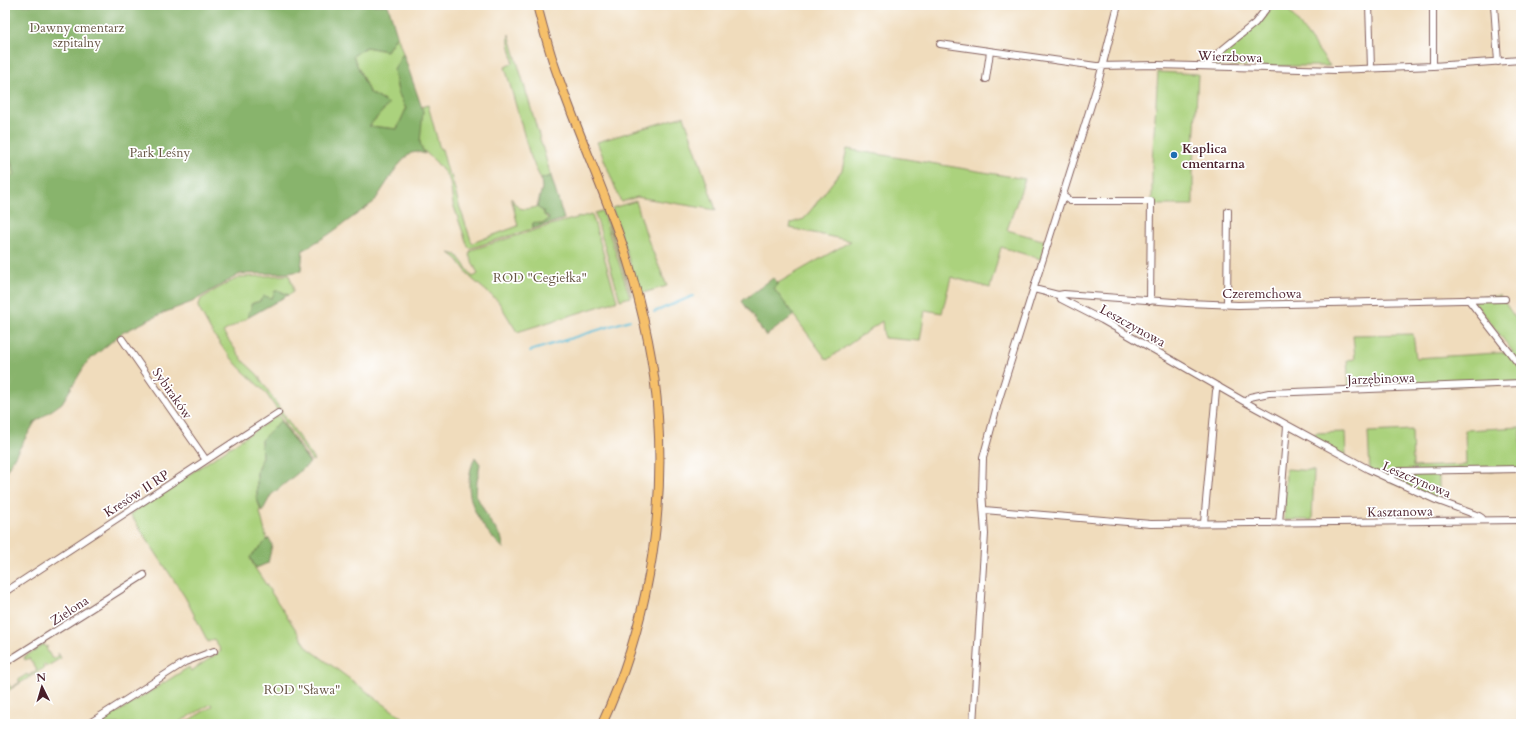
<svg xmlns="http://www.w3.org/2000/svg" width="1526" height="729" font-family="Cardo,serif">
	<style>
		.green { fill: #abd27d; stroke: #7a7854 }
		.forest { fill: #88b46c; stroke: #696a4c }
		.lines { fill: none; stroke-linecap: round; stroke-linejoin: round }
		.stream { stroke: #58bbd6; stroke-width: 2 }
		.minor-casing { stroke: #84615e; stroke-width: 8 }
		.major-casing { stroke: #84615e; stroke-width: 10 }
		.minor { stroke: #fff; stroke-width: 6 }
		.major { stroke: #f6c06b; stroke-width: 8 }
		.poi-dot { fill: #1f6fb2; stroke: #fff; stroke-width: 1.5 }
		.labels { text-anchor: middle; stroke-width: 3.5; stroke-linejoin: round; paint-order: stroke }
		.park-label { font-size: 13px; fill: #675544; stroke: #fff }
		.street-label { font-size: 13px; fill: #4a1f2b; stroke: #fff }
		.poi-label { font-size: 13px; font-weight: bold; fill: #4a1f2b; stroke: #fff; text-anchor: start }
	</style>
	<rect width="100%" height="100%" fill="#fff"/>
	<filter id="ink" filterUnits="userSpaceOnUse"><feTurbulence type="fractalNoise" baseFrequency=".025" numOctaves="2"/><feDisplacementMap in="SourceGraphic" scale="8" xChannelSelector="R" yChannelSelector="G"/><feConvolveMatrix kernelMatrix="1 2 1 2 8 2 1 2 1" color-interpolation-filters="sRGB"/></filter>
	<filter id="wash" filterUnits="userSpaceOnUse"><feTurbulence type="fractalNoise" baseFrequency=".012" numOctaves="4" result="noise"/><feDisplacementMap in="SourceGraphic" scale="16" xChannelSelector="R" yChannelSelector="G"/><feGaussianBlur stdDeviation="0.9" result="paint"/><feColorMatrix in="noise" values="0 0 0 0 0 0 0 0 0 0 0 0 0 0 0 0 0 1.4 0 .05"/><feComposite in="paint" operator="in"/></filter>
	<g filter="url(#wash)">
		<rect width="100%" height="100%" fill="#f0dcbc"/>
		<path class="green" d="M1273 5H1285L1330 66H1199L1209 61 1266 16Z
			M509 34 551 176 541 179 535 167 529 152 505 67 513 63C513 53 507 44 509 34Z
			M397 35 403 53 394 70 398 92 406 109 397 129 369 126 389 104 369 92 353 56 366 47 387 51Z
			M1158 72 1198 74 1193 165V205H1152V163Z
			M428 105 440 149H442L449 176 451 175 459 205 472 243 518 226 511 197C518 211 522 210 537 207L544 212V215L549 219 544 223H533L532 229 471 248 468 247 453 204 450 182 448 177 436 162 422 149 420 142 421 107Z
			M684 116 716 210 637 197 621 202 597 142Z
			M847 149 1025 179 1007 230 1046 241 1041 259 1001 247 990 288 951 277 942 313 925 310 920 341 884 338 882 321 827 360 774 289 778 283 851 241 790 228 791 223 804 219 842 170Z
			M5 151 15 174 5 181Z
			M636 201 648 240 667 286 640 294 612 208Z
			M605 210 625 271 632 297 604 211Z
			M602 211 630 297 620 300 595 213Z
			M592 214 617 301 517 332 498 301 471 278 457 259 449 253 457 255 473 277 478 274 469 255 471 250 554 224Z
			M289 275 293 286V292L288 295 280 291 272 298 253 303 251 309 248 313 249 317 223 332 244 362 257 374 314 460 312 461 265 392 238 366 223 348 211 331 198 307 201 299 217 289 240 277Z
			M1500 296 1521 326V383L1349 389 1347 360 1355 359 1353 335 1413 334 1416 358 1513 352 1471 297Z
			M278 415 310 462 280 421 261 440 262 457 257 471V499L260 508V512L267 540 250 558 255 568 308 648 404 719 394 724H182L213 706 211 704 176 724H99L189 667 191 671 221 651 214 639 208 642 185 597 130 514Z
			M1521 427V470L1439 472V502L1370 473 1368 432 1412 430 1413 467 1466 465 1465 430Z
			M1345 432 1346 458 1315 441V433Z
			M1286 469 1314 471 1312 520H1284Z
			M44 644 45 646 48 647 46 648 52 659 59 656 58 653 61 658 46 667 45 664 43 665 44 668 6 692 5 690V678L11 688 20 682 18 680 27 674 28 676 37 670 29 658 25 660 24 657 34 651 35 652V650Z"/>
		<path class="forest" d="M5 5H388L397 35 387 51 366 47 353 56 369 92 389 104 369 126 397 129 406 109 398 92 394 70 403 53 423 111 420 142 422 149 425 154 418 152 411 153 405 158 397 167 374 202 328 235 303 250 301 271 288 273 240 274 192 302 163 313 122 333 87 362 62 403 35 422 5 473V181L15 174 5 145Z
			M551 176 564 219 532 229 533 223 536 222 539 224 544 223 549 219 548 216 544 215V212L537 207 542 188 541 179Z
			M773 278 778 283 774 289 794 315 766 336 742 301Z
			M275 291H280L288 295 249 317 248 313 251 309V304L260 301 264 296 272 298Z
			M280 421 310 463 271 495 262 512 257 499V471L262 457 261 440Z
			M475 457 480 464 477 481 476 495 491 523 501 536 504 549C477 524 459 493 475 457Z
			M269 538 272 545 268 563 256 568 250 557Z"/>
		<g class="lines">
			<path class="stream" d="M654 312 693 296
				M530 351 630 320"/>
		</g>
	</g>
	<g filter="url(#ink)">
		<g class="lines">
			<g class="minor-casing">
				<path id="minor" d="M1369 5 1371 68
					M1433 5V66
					M1494 5 1498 62
					M940 44 1096 66 1158 65 1336 70 1433 66 1521 60
					M1206 66 1212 58 1255 23 1269 5
					M986 79 990 52
					M1063 196 1070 201H1151L1150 301
					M1034 289 1058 295 1061 299 1102 320 1245 402 1368 469 1436 500 1479 516 1482 518V520
					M1058 295 1064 294 1187 303 1238 305 1505 299
					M1468 299 1521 367
					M1227 304 1228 211
					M122 339 206 460
					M1245 402 1250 397 1269 393 1521 383
					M1389 479 1395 472 1399 471 1521 469
					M984 510 1151 524 1521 520
					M1204 523 1216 391 1218 386
					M1279 523 1287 426
					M5 592 278 413
					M5 663 144 575
					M88 724 185 662 214 651
					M973 724 985 534 982 491 983 458 999 399 1098 83 1118 5"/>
			</g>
			<g class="major-casing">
				<path id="major" d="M537 5C543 28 549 51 557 73 578 134 605 192 625 252 642 306 655 361 658 417 665 521 646 630 602 724"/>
			</g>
			<use href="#minor" class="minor"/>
			<use href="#major" class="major"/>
		</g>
	</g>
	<circle class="poi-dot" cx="1174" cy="155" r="4"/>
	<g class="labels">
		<g class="park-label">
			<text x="77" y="32">Dawny cmentarz<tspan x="77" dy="15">szpitalny</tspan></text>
			<text x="160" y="157">Park Leśny</text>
			<text x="540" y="282">ROD "Cegiełka"</text>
			<text x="302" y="694">ROD "Sława"</text>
		</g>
		<g class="street-label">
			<text transform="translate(1230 56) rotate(2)" y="5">Wierzbowa</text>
			<text x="1262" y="298">Czeremchowa</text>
			<text transform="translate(1133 325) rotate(29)" y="5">Leszczynowa</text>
			<text transform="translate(1381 378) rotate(-2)" y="5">Jarzębinowa</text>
			<text transform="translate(173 393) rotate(55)" y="5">Sybiraków</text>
			<text transform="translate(1417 479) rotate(23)" y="5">Leszczynowa</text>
			<text transform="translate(136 493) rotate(-33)" y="5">Kresów II RP</text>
			<text transform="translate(1400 511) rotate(-1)" y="5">Kasztanowa</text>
			<text transform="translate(69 610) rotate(-33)" y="5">Zielona</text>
		</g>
		<g class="poi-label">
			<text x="1182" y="153">Kaplica<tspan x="1182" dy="15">cmentarna</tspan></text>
		</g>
	</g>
	<rect width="1526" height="729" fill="none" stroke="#fff" stroke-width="20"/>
	<g transform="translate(42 687) rotate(355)" stroke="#ffffff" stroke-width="3" paint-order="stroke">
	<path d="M0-3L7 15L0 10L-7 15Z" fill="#4a1f2b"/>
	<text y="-6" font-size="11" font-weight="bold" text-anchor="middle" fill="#4a1f2b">N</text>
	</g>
</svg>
